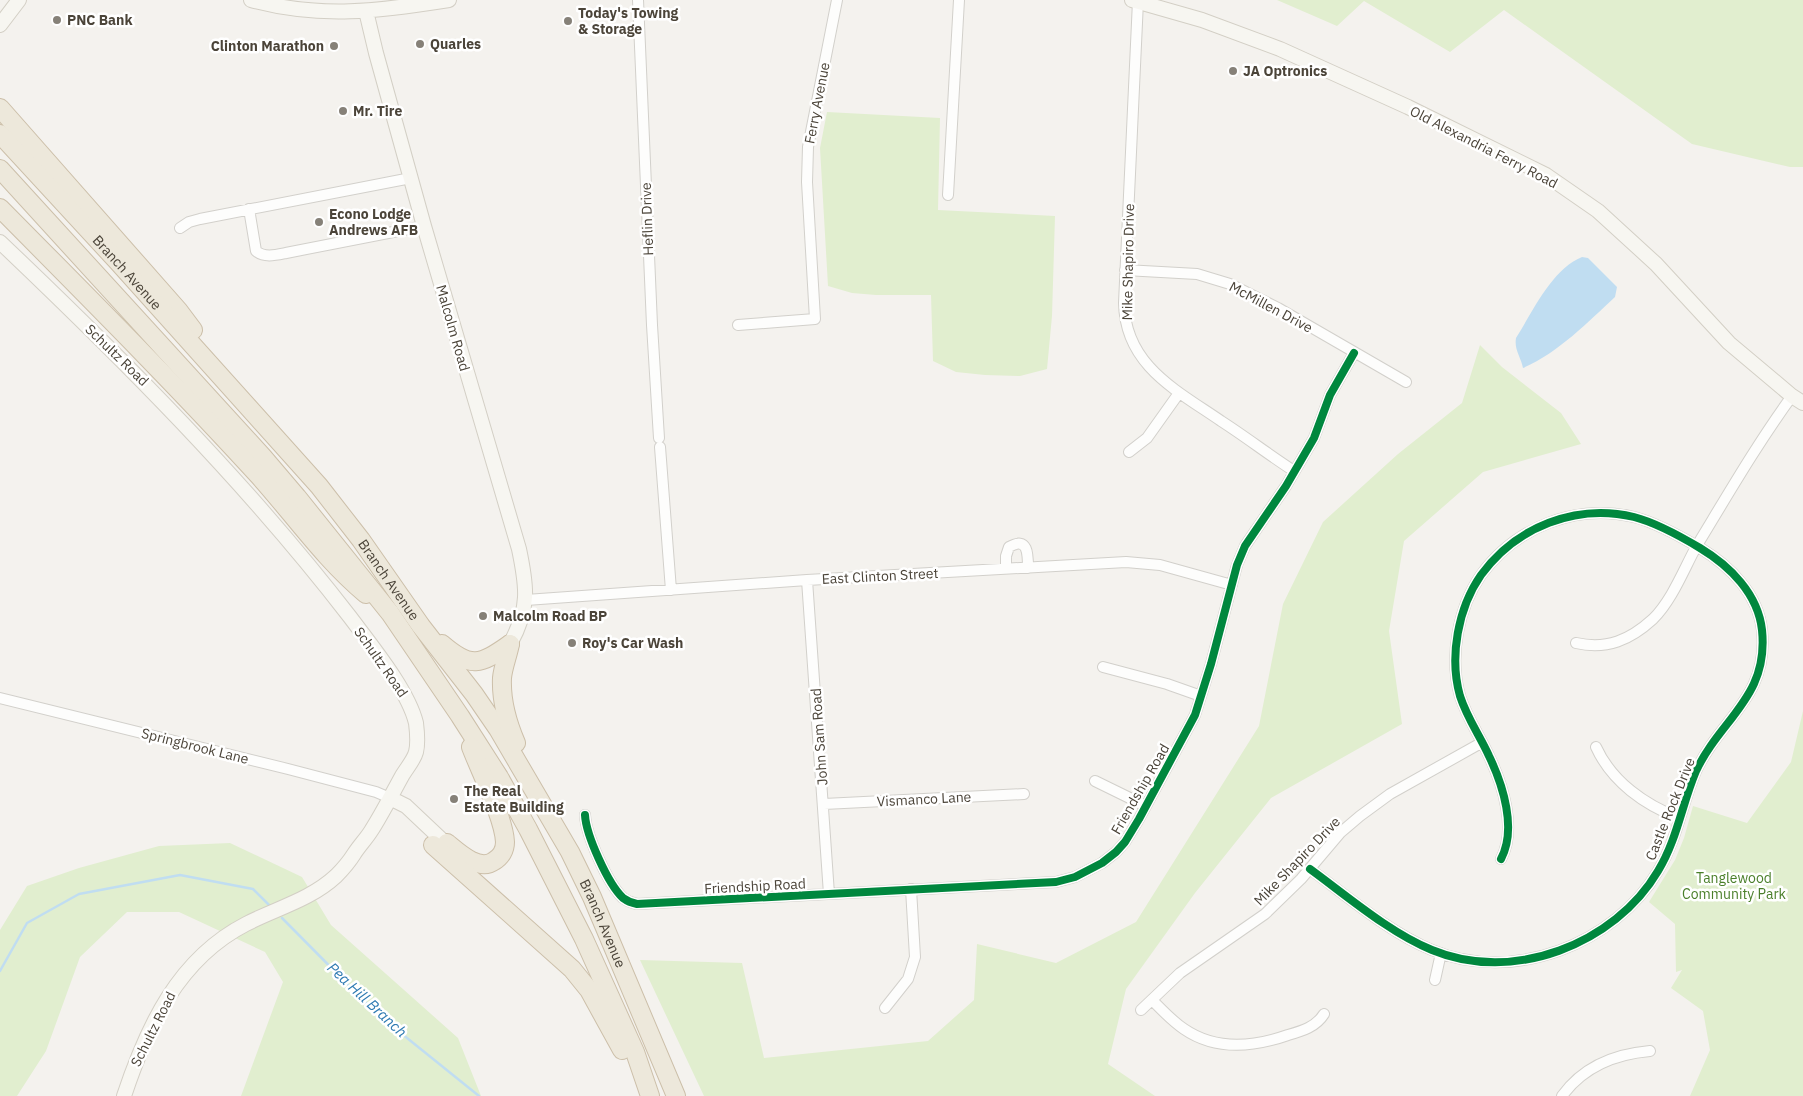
<svg xmlns="http://www.w3.org/2000/svg" width="1803" height="1096" font-family="'IBM Plex Sans',sans-serif">
	<style>
		.green { fill: #e1eecf }
		.water { fill: #c0ddf1 }
		.lines { fill: none; stroke-linecap: round; stroke-linejoin: round }
		.stream { stroke: #c0ddf1; stroke-width: 2.5 }
		.street-casing { stroke: #d2d0cb; stroke-width: 12 }
		.secondary-casing { stroke: #d3cfc5; stroke-width: 16 }
		.highway-casing { stroke: #ccbfa9; stroke-width: 20 }
		.street { stroke: #fdfdfc; stroke-width: 10 }
		.secondary { stroke: #f7f6f1; stroke-width: 14 }
		.highway { stroke: #ede8db; stroke-width: 18 }
		.cycleway-casing { stroke: #fff; stroke-width: 11 }
		.cycleway { stroke: #00873e; stroke-width: 8 }
		.poi-dot { fill: #868178; stroke: #fff; stroke-width: 2 }
		.labels { text-anchor: middle; stroke-width: 5; stroke-linejoin: round; paint-order: stroke }
		.poi-label { font-size: 14px; font-weight: bold; fill: #4b4439; stroke: #fff; text-anchor: start }
		.street-label { font-size: 14px; fill: #4b4439; stroke: #fff }
		.park-label { font-size: 14px; fill: #4a7f2a; stroke: #fff }
		.water-label { font-size: 15px; font-style: italic; fill: #2e7ab2; stroke: #fff }
	</style>
	<rect width="100%" height="100%" fill="#f4f2ee"/>
	<path class="green" d="M1277 0H1803V167H1790L1692 144 1504 10 1450 52 1364 1 1337 26Z
		M827 112 940 118 938 210 1055 216 1052 316 1047 369 1020 376 985 375 956 372 933 361 931 295H876L852 293 828 286 820 148Z
		M1480 345 1502 367 1561 413 1581 444 1483 472 1404 541 1389 631 1402 724 1271 798 1195 893 1126 989 1108 1064 1155 1096H704L640 960 742 963 764 1058 928 1041 974 1000 977 944 1056 963 1136 922 1259 726 1283 604 1323 522 1398 454 1462 403Z
		M1803 711V1096H1690L1710 1050 1703 1011 1671 988 1682 970 1676 972 1675 924 1649 902 1675 860 1684 838 1693 806 1747 823 1791 762Z
		M230 843 302 877 331 925 458 1038 481 1096H241L283 982 265 952 179 912H127L80 957 46 1051 17 1096H0V930L27 886 79 868 159 846Z"/>
	<path class="water" d="M1582 257 1588 258 1617 287 1615 297C1588 322 1558 353 1523 368 1521 357 1514 350 1516 338 1533 311 1552 269 1582 257Z"/>
	<g class="lines">
		<path class="stream" d="M282 918 376 1013 479 1096
			M0 971 27 923 79 894 180 875 253 889 270 906"/>
		<g class="street-casing">
			<path id="street" d="M638 0 652 325 659 438
				M1138 1 1124 303C1125 365 1176 390 1221 421 1246 437 1269 455 1294 471
				M948 195 959 0
				M249 209 256 251C264 258 276 255 286 253L424 226
				M180 228 189 222 200 219 411 178
				M1125 270 1197 274 1230 284 1278 308 1406 382
				M738 325 815 319 807 182 808 147 837 0
				M660 447 671 590
				M1129 452 1147 438 1179 393
				M1006 569V556L1009 547C1028 536 1028 554 1028 568
				M807 580 829 894
				M526 600 807 580 1126 562 1160 565 1232 585
				M1576 643C1607 650 1630 640 1653 619 1672 600 1683 571 1696 547 1727 496 1757 444 1792 396
				M1103 667 1167 684 1201 696
				M0 698 288 769 376 792 390 798
				M1596 747C1612 782 1645 805 1679 818
				M1095 781 1146 806
				M824 804 1024 794
				M585 815C586 835 608 884 623 898 627 901 632 903 637 904L1056 882 1075 877 1102 863 1116 852 1125 842 1139 819 1195 715 1211 664 1237 565 1245 546 1286 486 1314 438 1330 395 1354 353
				M1310 869C1347 896 1390 933 1432 950 1513 984 1615 944 1658 871 1677 840 1682 804 1696 771 1721 718 1769 697 1762 630 1758 594 1730 566 1700 548 1680 536 1657 523 1634 517 1576 503 1516 527 1481 575 1458 608 1449 657 1460 696 1467 718 1480 736 1489 756 1503 785 1517 829 1501 859
				M1435 980 1441 953
				M1152 1000C1162 1010 1172 1021 1184 1029 1216 1051 1254 1047 1288 1035 1302 1031 1316 1027 1324 1014
				M885 1008 908 979 915 957 911 889
				M1141 1010 1180 973 1265 914 1301 879 1340 833 1360 816 1390 794 1481 743
				M1562 1096C1583 1067 1615 1054 1650 1051"/>
		</g>
		<g class="secondary-casing">
			<path id="secondary" d="M251 0C321 19 379 11 449 0
				M1132 0 1202 20 1280 49 1408 107 1546 175 1598 211 1656 264 1729 343 1792 396 1803 403
				M366 11 376 53 424 226 519 549C527 587 530 608 510 644
				M0 25 19 0
				M0 242C124 360 245 481 350 617 371 645 408 690 416 723 417 731 418 744 416 752 414 760 406 769 402 776 392 794 382 814 371 831 366 839 359 846 354 854 349 862 343 869 336 876 310 900 277 908 246 924 178 959 147 1027 124 1096
				M390 798 406 806 441 839"/>
		</g>
		<g class="highway-casing">
			<g id="highway">
				<path d="M0 108 178 310 193 330"/>
				<path id="s1" d="M0 134 118 262 319 486 361 540 421 626 474 694 498 729 570 852 592 897 676 1096"/>
				<path d="M0 169 263 457 297 497 390 613 460 716 499 777 528 829 584 939 635 1052 650 1096"/>
				<path d="M0 208C87 296 175 384 259 476 294 515 325 560 366 594"/>
				<path d="M442 644C471 669 480 665 510 644"/>
				<path d="M510 644C508 655 503 667 502 678 501 700 507 722 516 743"/>
				<path d="M447 843C458 852 479 872 494 861 501 857 505 850 505 842 504 818 480 771 471 747"/>
				<path d="M433 845 572 969 589 990 622 1050"/>
			</g>
		</g>
		<use href="#street" class="street"/>
		<use href="#secondary" class="secondary"/>
		<use href="#highway" class="highway"/>
		<g class="cycleway-casing">
			<path id="cycleway" d="M585 815C586 835 608 884 623 898 627 901 632 903 637 904L1056 882 1075 877 1102 863 1116 852 1125 842 1139 819 1195 715 1211 664 1237 565 1245 546 1286 486 1314 438 1330 395 1354 353
				M1310 869C1347 896 1390 933 1432 950 1513 984 1615 944 1658 871 1677 840 1682 804 1696 771 1721 718 1769 697 1762 630 1758 594 1730 566 1700 548 1680 536 1657 523 1634 517 1576 503 1516 527 1481 575 1458 608 1449 657 1460 696 1467 718 1480 736 1489 756 1503 785 1517 829 1501 859"/>
		</g>
		<use href="#cycleway" class="cycleway"/>
	</g>
	<g class="poi-dot">
		<circle cx="57" cy="20" r="5"/>
		<circle cx="568" cy="21" r="5"/>
		<circle cx="420" cy="44" r="5"/>
		<circle cx="334" cy="46" r="5"/>
		<circle cx="1233" cy="71" r="5"/>
		<circle cx="343" cy="111" r="5"/>
		<circle cx="319" cy="222" r="5"/>
		<circle cx="483" cy="616" r="5"/>
		<circle cx="572" cy="643" r="5"/>
		<circle cx="454" cy="799" r="5"/>
	</g>
	<g class="labels">
		<g class="poi-label">
			<text x="578" y="18">Today's Towing<tspan x="578" dy="16">&amp; Storage</tspan></text>
			<text x="67" y="25">PNC Bank</text>
			<text x="430" y="49">Quarles</text>
			<text x="324" y="51" text-anchor="end">Clinton Marathon</text>
			<text x="1243" y="76">JA Optronics</text>
			<text x="353" y="116">Mr. Tire</text>
			<text x="329" y="219">Econo Lodge<tspan x="329" dy="16">Andrews AFB</tspan></text>
			<text x="493" y="621">Malcolm Road BP</text>
			<text x="582" y="648">Roy's Car Wash</text>
			<text x="464" y="796">The Real<tspan x="464" dy="16">Estate Building</tspan></text>
		</g>
		<g class="street-label">
			<text transform="translate(817 103) rotate(-79)" y="5">Ferry Avenue</text>
			<text transform="translate(1484 147) rotate(27)" y="5">Old Alexandria Ferry Road</text>
			<text transform="translate(647 219) rotate(-92)" y="5">Heflin Drive</text>
			<text transform="translate(1128 262) rotate(-89)" y="5">Mike Shapiro Drive</text>
			<text dy="5" stroke="none"><textPath href="#s1" startOffset="188">Branch Avenue</textPath></text>
			<text transform="translate(1271 307) rotate(28)" y="5">McMillen Drive</text>
			<text transform="translate(453 328) rotate(74)" y="5">Malcolm Road</text>
			<text transform="translate(117 355) rotate(44)" y="5">Schultz Road</text>
			<text transform="translate(880 576) rotate(-3)" y="5">East Clinton Street</text>
			<text dy="5" stroke="none"><textPath href="#s1" startOffset="592">Branch Avenue</textPath></text>
			<text transform="translate(381 662) rotate(55)" y="5">Schultz Road</text>
			<text transform="translate(819 737) rotate(-94)" y="5">John Sam Road</text>
			<text transform="translate(195 746) rotate(14)" y="5">Springbrook Lane</text>
			<text transform="translate(1140 789) rotate(-60)" y="5">Friendship Road</text>
			<text transform="translate(924 799) rotate(-3)" y="5">Vismanco Lane</text>
			<text transform="translate(1670 809) rotate(-68)" y="5">Castle Rock Drive</text>
			<text transform="translate(1297 861) rotate(-46)" y="5">Mike Shapiro Drive</text>
			<text transform="translate(755 886) rotate(-3)" y="5">Friendship Road</text>
			<text dy="5" stroke="none"><textPath href="#s1" startOffset="998">Branch Avenue</textPath></text>
			<text transform="translate(153 1029) rotate(-63)" y="5">Schultz Road</text>
		</g>
		<g class="park-label">
			<text x="1734" y="883">Tanglewood<tspan x="1734" dy="16">Community Park</tspan></text>
		</g>
		<g class="water-label">
			<text transform="translate(367 1000) rotate(43)" y="5">Pea Hill Branch</text>
		</g>
	</g>
</svg>
